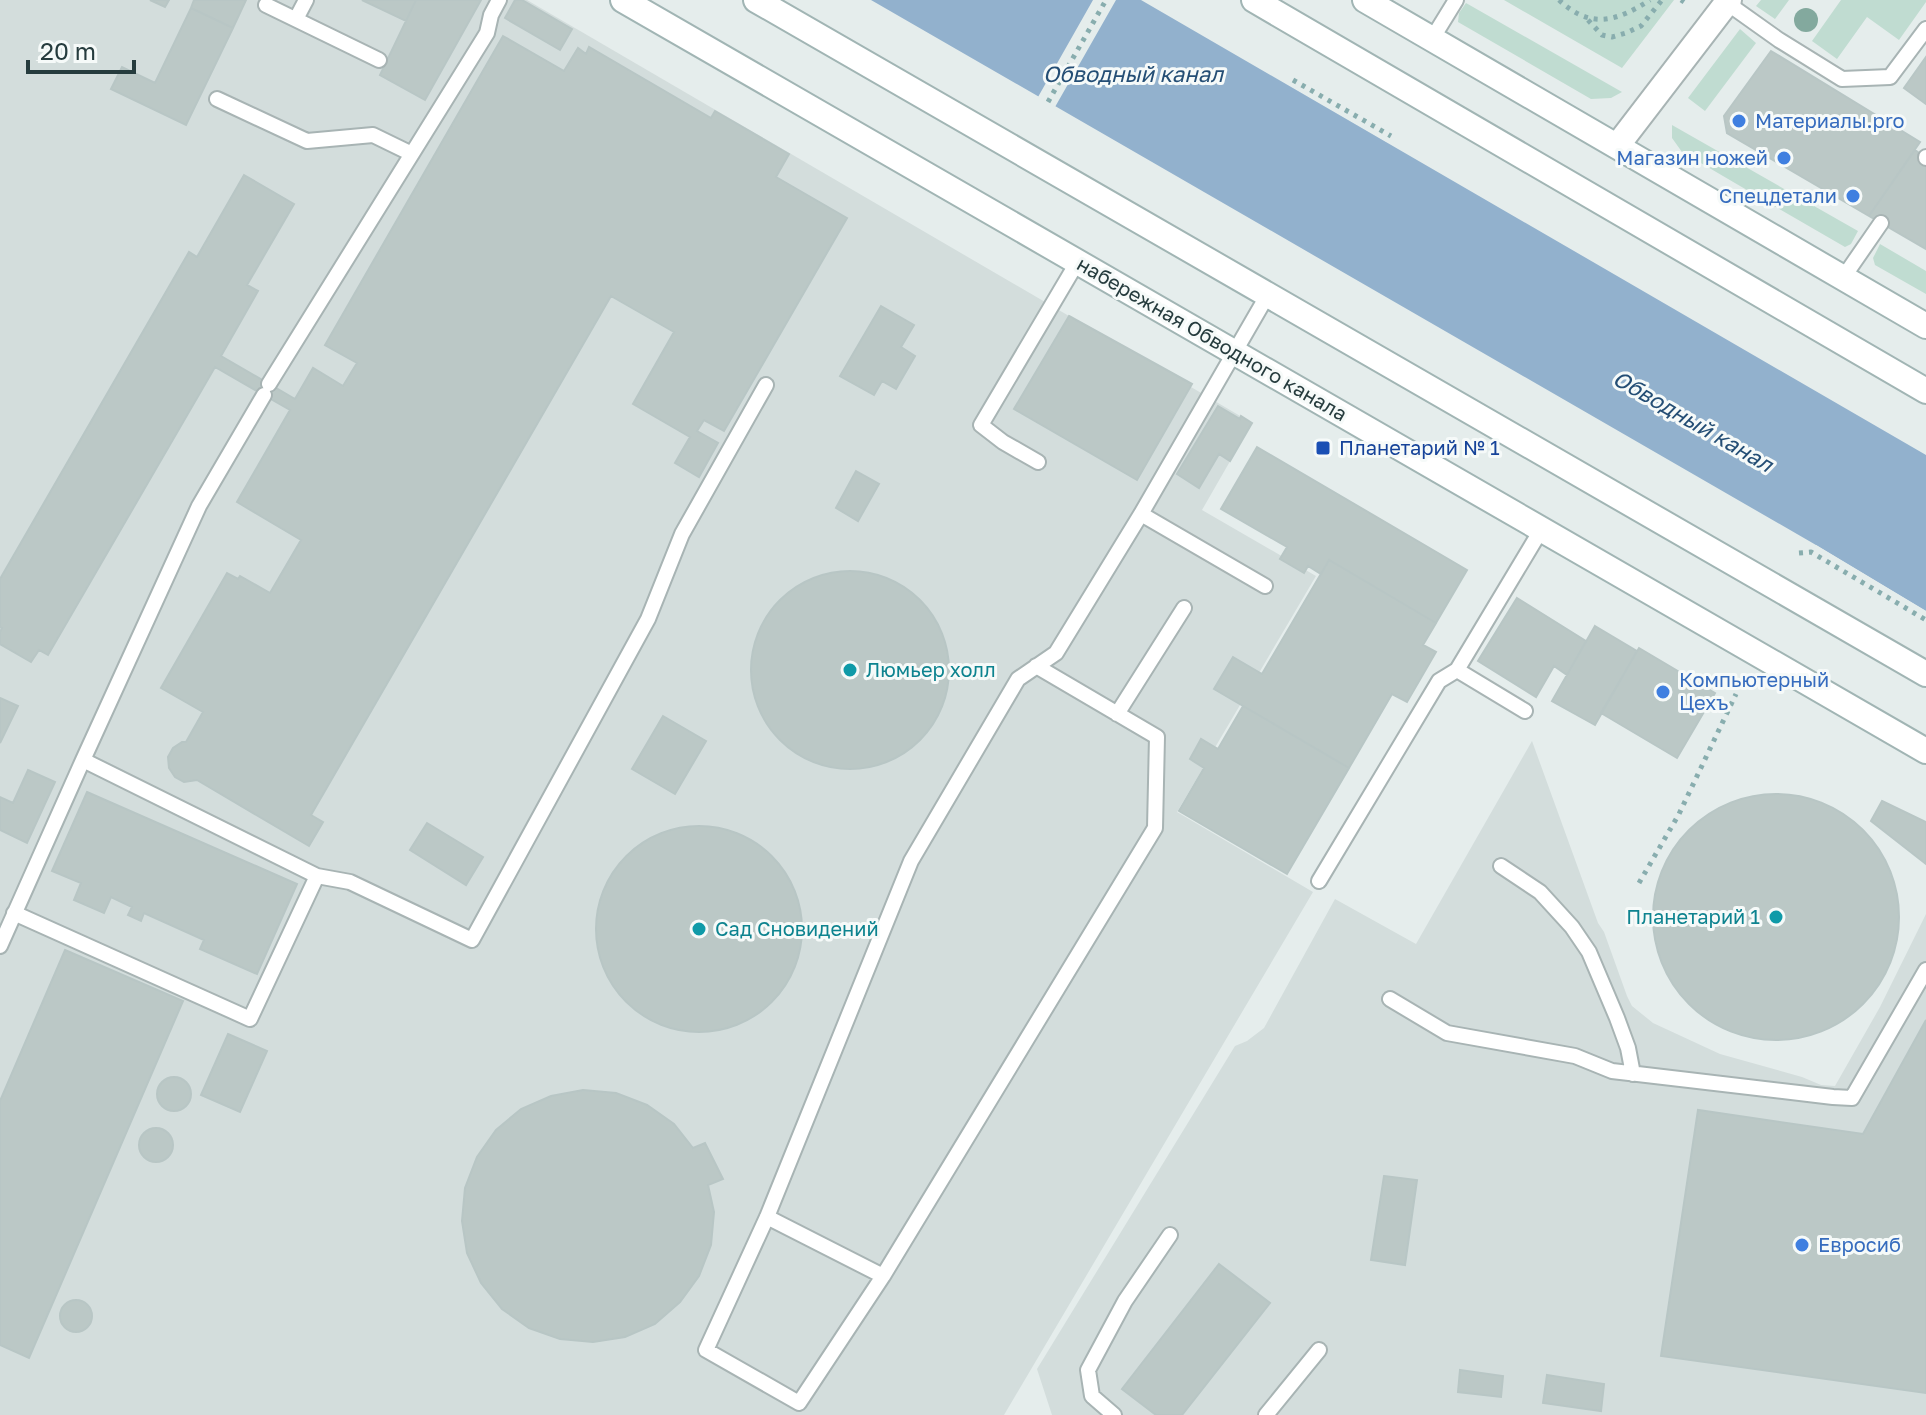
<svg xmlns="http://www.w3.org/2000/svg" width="1926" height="1415" font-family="'Golos Text',sans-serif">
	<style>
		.built { fill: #d3dddc }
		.green { fill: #c0dcd1 }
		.water { fill: #92b1cd }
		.pier { fill: #e5edec }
		.building { fill: #bbc8c6; stroke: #b8c6c5; stroke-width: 2 }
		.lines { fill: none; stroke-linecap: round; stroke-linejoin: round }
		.lane-casing { stroke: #a8b4b4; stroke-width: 18 }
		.street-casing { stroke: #a8b4b4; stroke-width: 28 }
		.secondary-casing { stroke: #a1b5b4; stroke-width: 28 }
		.path { stroke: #88adae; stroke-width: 5; stroke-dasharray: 4 6; stroke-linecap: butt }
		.lane { stroke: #fff; stroke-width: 14 }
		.street { stroke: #fff; stroke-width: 24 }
		.secondary { stroke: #fff; stroke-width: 24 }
		.tree { fill: #83a99e }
		.shop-dot { fill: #3f7fe0; stroke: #f6faf9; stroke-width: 3 }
		.transit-dot { fill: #1a4fb4; stroke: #f6faf9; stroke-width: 3 }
		.culture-dot { fill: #0f9aa8; stroke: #f6faf9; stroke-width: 3 }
		.labels { text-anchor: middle; stroke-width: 6; stroke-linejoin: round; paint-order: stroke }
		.shop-label { font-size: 20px; fill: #366cbe; stroke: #f6faf9; text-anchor: start }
		.street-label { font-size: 20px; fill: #263c3e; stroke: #f6faf9 }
		.transit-label { font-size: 20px; fill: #164399; stroke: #f6faf9; text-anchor: start }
		.culture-label { font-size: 20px; fill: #0d838f; stroke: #f6faf9; text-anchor: start }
		.water-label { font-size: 22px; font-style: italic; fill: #244e75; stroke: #f6faf9 }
	</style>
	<rect width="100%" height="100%" fill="#e5edec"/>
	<path class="built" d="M0 0H527L1069 316 1192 384 1191 387 1252 423 1202 510 1316 576 1177 812 1313 892 1004 1415H0Z
		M1532 741 1598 923 1604 932 1627 996 1632 1006 1653 1023 1720 1054 1802 1077 1821 1085 1835 1086 1880 1007 1926 914V1415H1052L1037 1369 1235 1046 1247 1041 1264 1028 1335 899 1416 944Z"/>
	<path class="green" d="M1504 0H1674L1622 68Z
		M1761 0H1789L1775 19 1756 6Z
		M1841 0H1926V2L1899 40 1867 17 1837 59 1812 41Z
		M1466 3 1622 92 1611 98 1591 99 1458 22 1459 13Z
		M1740 29 1756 43 1705 111 1688 98Z
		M1672 125 1858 231 1851 244 1845 247 1757 196 1759 191 1755 189 1752 193 1682 152 1672 138Z
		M1880 244 1926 271V294L1875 265 1873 258Z"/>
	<path class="water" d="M871 0H1141L1926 455V611L1816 545Z"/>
	<path class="pier" d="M1093 0H1116L1055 107 1038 97Z
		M1291 82 1389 139 1387 142 1289 85Z
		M1816 545 1926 611V615L1814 548Z"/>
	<path class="building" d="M150 0H169L165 7Z
		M194 0H246L233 28 191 8Z
		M362 0H416L406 21Z
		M416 0H481L425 100 380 75Z
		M515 0H522L572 29 560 50 505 18Z
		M191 8 233 28 186 125 111 89 122 67 155 83Z
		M503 36 564 71 578 48 586 54 589 47 711 118 715 111 789 154 776 177 847 218 724 431 704 420 697 431 718 443 699 477 675 463 690 437 633 404 674 332 611 296 311 815 323 822 309 846 197 780 184 782 175 777 169 768 168 757 173 748 182 742H186L203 712 161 688 227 573 238 579 240 576 270 593 301 540 237 502 290 410 215 367 48 655 39 650 31 662 0 644V632L2 628 0 627V579L189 252 197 257 244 175 294 204 247 285 258 291 221 356 295 399 313 368 343 386 357 363 325 345Z
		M1771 51 1920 142 1869 216 1727 133 1724 116Z
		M1926 57V104L1904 88Z
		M1915 150 1926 158V249L1869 216Z
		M881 306 914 325 901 347 915 356 896 389 882 381 874 395 840 376Z
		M1069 316 1192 384 1137 480 1014 409Z
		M1218 406 1240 419 1241 416 1252 423 1230 461 1219 454 1199 488 1177 474Z
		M1257 447 1467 570 1436 623 1329 560 1321 574 1308 566 1304 573 1280 559 1287 547 1221 509Z
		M856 471 879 484 858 521 836 508Z
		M1329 560 1436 623 1423 645 1436 652 1407 702 1392 694 1349 768 1214 689 1233 657 1262 674Z
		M751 670a99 99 0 1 1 198 0a99 99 0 1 1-198 0Z
		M1517 598 1586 641 1567 675 1554 666 1536 697 1478 661Z
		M1595 626 1637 651 1595 725 1552 701Z
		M1639 648 1715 693 1677 758 1601 713Z
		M0 698 18 706 0 743Z
		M1243 706 1349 768 1287 874 1179 811 1204 768 1190 759 1201 739 1218 749Z
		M663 716 706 741 675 794 632 769Z
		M28 770 55 782 27 843 0 830V797L13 803Z
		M87 792 297 884 257 974 200 949 204 940 144 913 141 921 128 915 132 907 111 897 104 913 74 900 81 883 52 871Z
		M1653 917a123 123 0 1 1 246 0a123 123 0 1 1-246 0Z
		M1882 801 1926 822V864L1871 821Z
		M427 823 483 857 466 885 410 850Z
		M596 929a103 103 0 1 1 206 0a103 103 0 1 1-206 0Z
		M65 950 183 1001 29 1358 0 1345V1101Z
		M1926 1020V1393L1661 1356 1698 1110 1863 1134Z
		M228 1034 267 1051 240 1112 201 1095Z
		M157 1094a17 17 0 1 1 34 0a17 17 0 1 1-34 0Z
		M583 1090 616 1093 647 1105 674 1124 693 1148 705 1143 723 1179 708 1185 714 1212 711 1245 699 1276 680 1302 655 1324 625 1337 593 1342 560 1339 529 1328 502 1309 481 1283 467 1253 462 1221 465 1188 477 1157 496 1130 521 1109 551 1096Z
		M139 1145a17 17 0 1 1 34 0a17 17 0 1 1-34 0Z
		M1384 1176 1417 1180 1405 1265 1371 1260Z
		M1219 1264 1270 1303 1182 1415H1156L1122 1389Z
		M60 1316a16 16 0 1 1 32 0a16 16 0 1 1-32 0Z
		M1460 1370 1503 1376 1501 1397 1458 1392Z
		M1547 1375 1604 1384 1601 1411 1543 1403Z"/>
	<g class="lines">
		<g class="lane-casing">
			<path id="lane" d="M1727 3 1779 40 1842 79 1890 77 1926 29
				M266 5 379 60
				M296 19 306 0
				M1432 39 1456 0
				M217 99 307 141 373 135 412 154
				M1926 158V157
				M1843 278 1881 223
				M269 384 487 33 491 15 499 0
				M1038 462 1003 442 981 425 1078 261
				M1141 514 1265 586
				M1457 670 1525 711
				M1117 714 1184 608
				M83 760 317 876 350 882 472 940 648 619 682 534 766 385
				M1501 866 1540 892 1572 927 1589 952 1617 1018 1628 1048 1633 1074
				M1319 881 1439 681 1457 670 1541 530
				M14 913 250 1019 317 876
				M0 946 83 760 199 506 264 395
				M1390 999 1447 1033 1575 1056 1612 1071 1833 1097 1852 1098 1926 970
				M767 1217 883 1276 1155 828 1157 737 1036 666
				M883 1276 799 1403 706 1350 767 1217 911 861 1018 679 1056 653 1141 514 1267 296
				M1114 1415 1092 1396 1088 1370 1125 1301 1170 1235
				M1266 1415 1319 1350"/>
		</g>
		<g class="street-casing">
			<path id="street" d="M1617 146 1729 0"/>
		</g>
		<g class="secondary-casing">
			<path id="secondary" d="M623 0 1926 751
				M756 0 1926 674
				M1254 0 1926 391
				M1365 0 1926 326"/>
		</g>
		<path class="path" d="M1559 0C1591 30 1617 21 1650 0
			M1681 0 1684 2
			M1588 20 1602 35 1612 37 1626 33 1641 26 1662 0
			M1293 80 1391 136
			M1048 102 1106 0
			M1799 553 1811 552 1926 620
			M1639 883 1679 814 1736 694"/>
		<use href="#lane" class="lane"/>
		<use href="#street" class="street"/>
		<use href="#secondary" class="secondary"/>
	</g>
	<circle class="tree" cx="1806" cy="20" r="12"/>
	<g class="shop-dot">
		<circle cx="1739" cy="121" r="8"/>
		<circle cx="1784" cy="158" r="8"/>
		<circle cx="1853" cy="196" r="8"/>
		<circle cx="1663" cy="692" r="8"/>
		<circle cx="1802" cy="1245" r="8"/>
	</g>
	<rect class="transit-dot" x="1315" y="440" width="16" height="16" rx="4"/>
	<g class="culture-dot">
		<circle cx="850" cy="670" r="8"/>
		<circle cx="1776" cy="917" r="8"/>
		<circle cx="699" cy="929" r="8"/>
	</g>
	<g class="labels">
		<g class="shop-label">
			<text x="1755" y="128">Материалы.pro</text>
			<text x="1768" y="165" text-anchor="end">Магазин ножей</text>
			<text x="1837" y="203" text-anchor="end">Спецдетали</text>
			<text x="1679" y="687">Компьютерный<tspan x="1679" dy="23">Цехъ</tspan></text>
			<text x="1818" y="1252">Евросиб</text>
		</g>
		<g class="street-label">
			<text transform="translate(1212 339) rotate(30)" y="7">набережная Обводного канала</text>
		</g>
		<g class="transit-label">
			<text x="1339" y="455">Планетарий № 1</text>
		</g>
		<g class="culture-label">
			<text x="866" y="677">Люмьер холл</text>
			<text x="1760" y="924" text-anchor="end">Планетарий 1</text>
			<text x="715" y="936">Сад Сновидений</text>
		</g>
		<g class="water-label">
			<text x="1133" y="82">Обводный канал</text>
			<text transform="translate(1693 421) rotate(30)" y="8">Обводный канал</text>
		</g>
	</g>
	<path d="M28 60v12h106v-12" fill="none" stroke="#263c3e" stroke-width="4"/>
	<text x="40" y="60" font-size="24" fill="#263c3e" stroke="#f6faf9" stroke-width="6" paint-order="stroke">20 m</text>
</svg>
